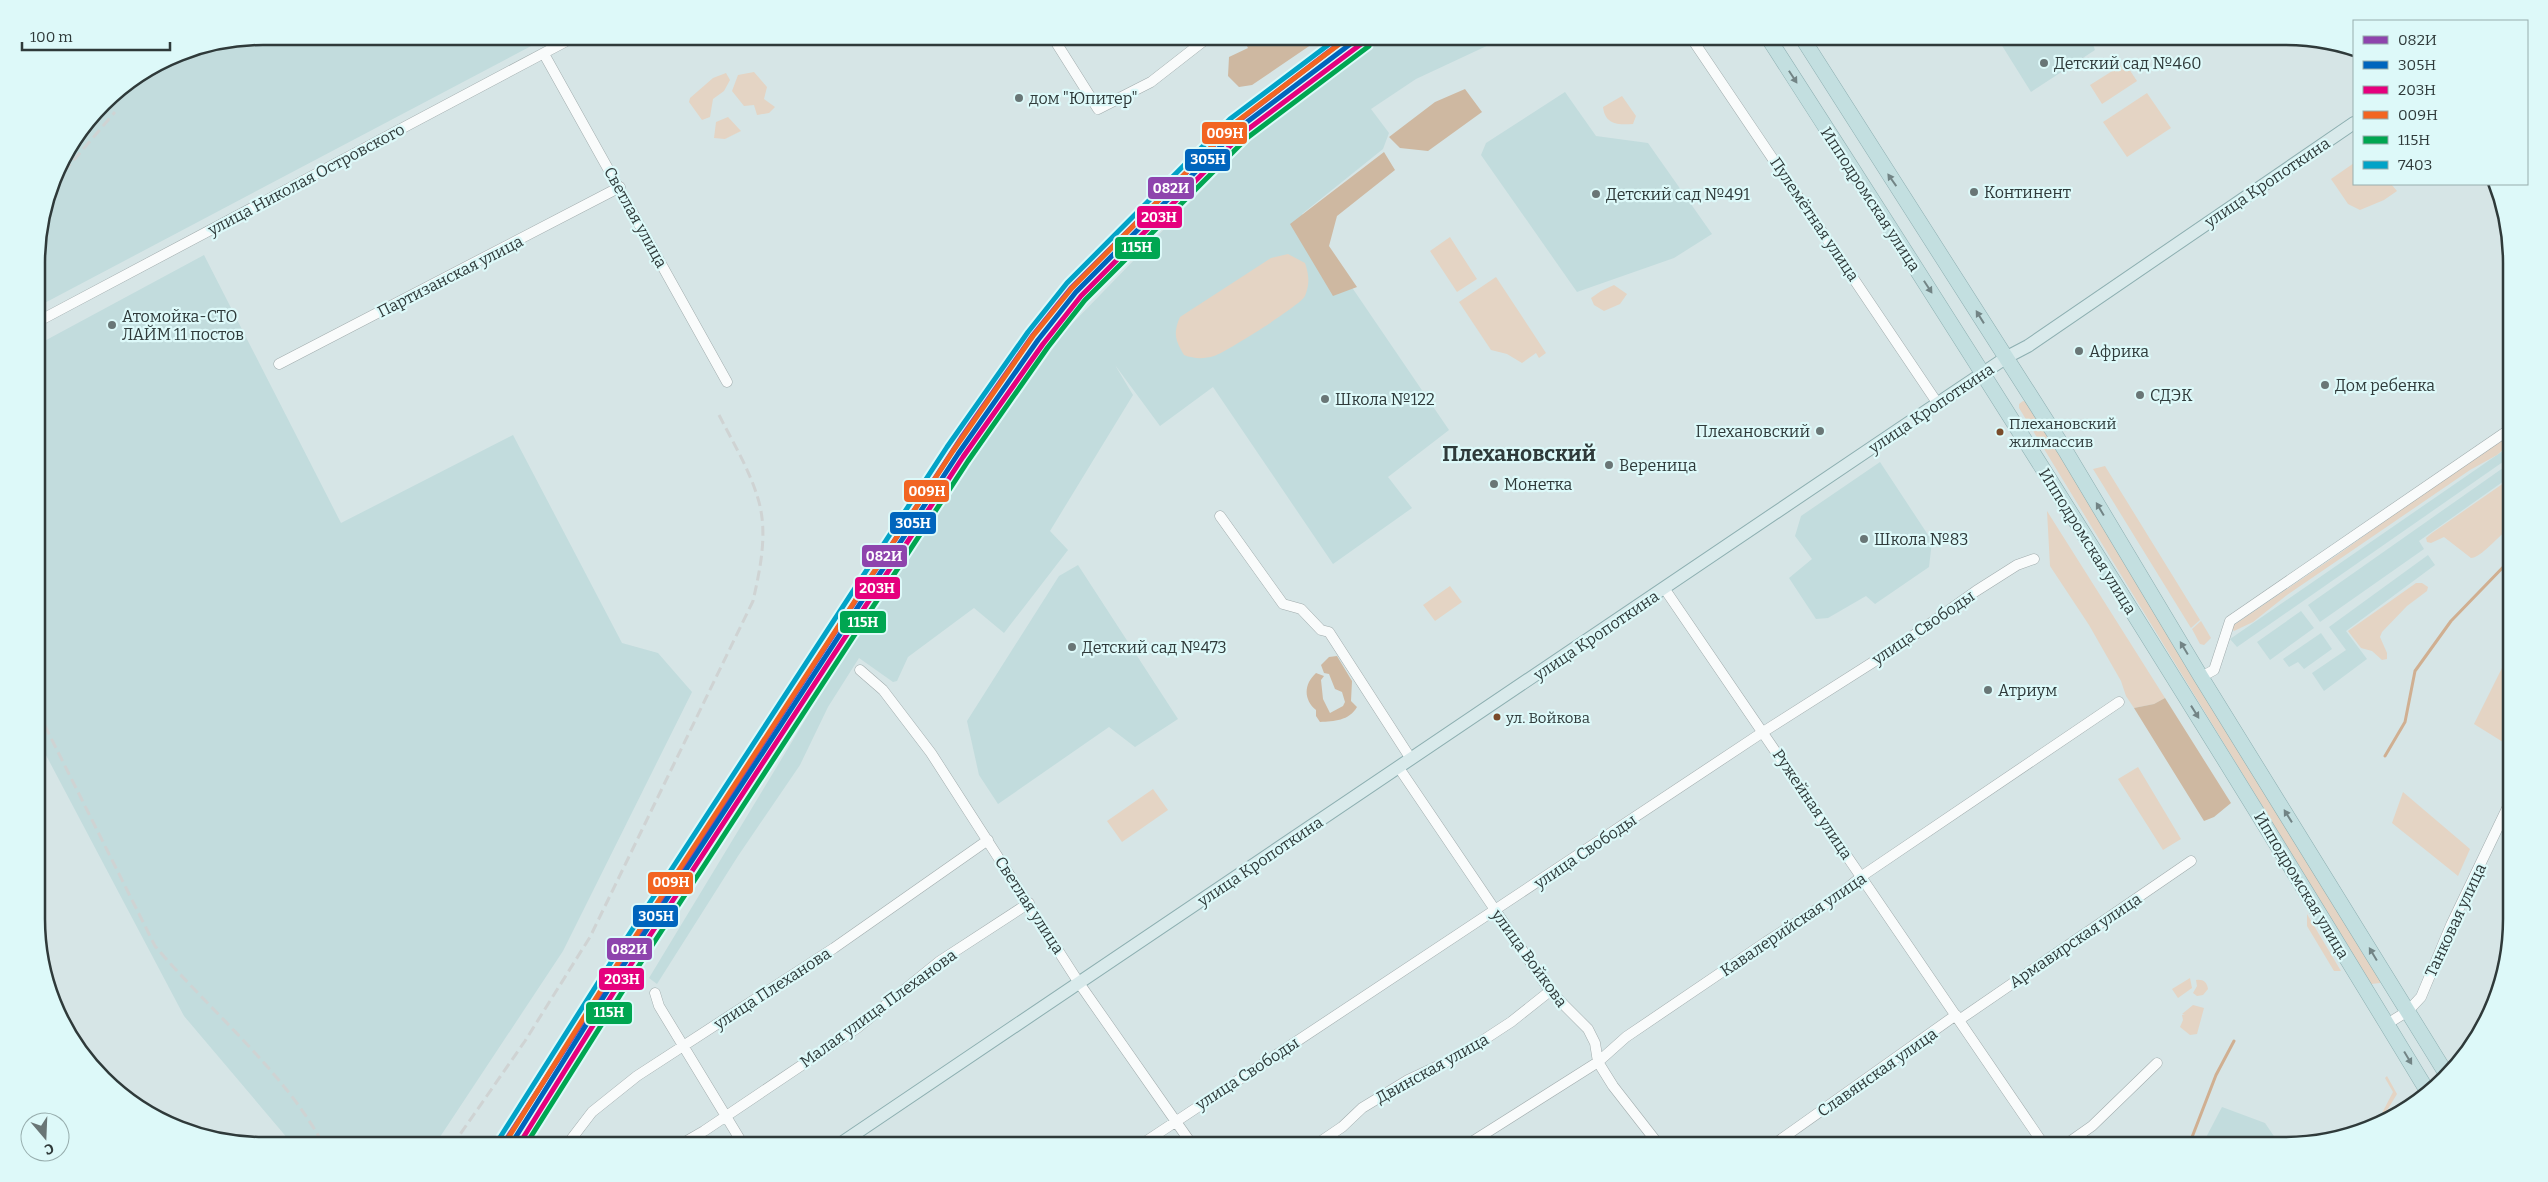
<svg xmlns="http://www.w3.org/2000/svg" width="2548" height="1182" font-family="Bitter,serif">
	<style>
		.built { fill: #c2dcdd }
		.green { fill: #e4d4c4 }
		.forest { fill: #ceb8a1 }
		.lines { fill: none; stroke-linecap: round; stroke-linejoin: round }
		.stream { stroke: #d0af91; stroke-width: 3 }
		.minor-casing { stroke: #a1acad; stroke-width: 11 }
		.major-casing { stroke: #8dafb1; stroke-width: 14 }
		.highway-casing { stroke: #8dafb1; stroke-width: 16 }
		.minor { stroke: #f9fbfb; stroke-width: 10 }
		.major { stroke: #d9eaeb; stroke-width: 12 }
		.highway { stroke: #c3dfe0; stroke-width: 15 }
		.rail { stroke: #cfd3d3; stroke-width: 3; stroke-dasharray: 10 5; stroke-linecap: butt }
		.rail-1-casing { stroke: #ddf9f9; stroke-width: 9 }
		.rail-2-casing { stroke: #ddf9f9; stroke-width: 9 }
		.rail-3-casing { stroke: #ddf9f9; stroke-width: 9 }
		.rail-4-casing { stroke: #ddf9f9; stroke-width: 9 }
		.rail-5-casing { stroke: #ddf9f9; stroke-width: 9 }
		.rail-6-casing { stroke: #ddf9f9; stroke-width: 9 }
		.rail-1 { stroke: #8e44ad; stroke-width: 5 }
		.rail-2 { stroke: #0065bd; stroke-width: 5 }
		.rail-3 { stroke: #e5007d; stroke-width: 5 }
		.rail-4 { stroke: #f26522; stroke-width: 5 }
		.rail-5 { stroke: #00a651; stroke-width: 5 }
		.rail-6 { stroke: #02a3c7; stroke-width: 5 }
		.oneway { fill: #728485 }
		.poi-dot { fill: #697676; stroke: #ddf9f9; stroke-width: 2 }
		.bus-dot { fill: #7a4b2a; stroke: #ddf9f9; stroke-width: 2 }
		.labels { text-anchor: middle; stroke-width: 4.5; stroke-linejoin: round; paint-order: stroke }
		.bus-label { font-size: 15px; fill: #2f3a3a; stroke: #ddf9f9; text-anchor: start }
		.poi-label { font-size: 16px; fill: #2f3a3a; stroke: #ddf9f9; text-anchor: start }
		.street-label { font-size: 16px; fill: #2f3a3a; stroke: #ddf9f9 }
		.district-label { font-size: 21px; font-weight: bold; fill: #2f3a3a; stroke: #ddf9f9 }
		.rim { fill: none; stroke: #2f3a3a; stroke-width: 2.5 }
		.line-badge { stroke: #ddf9f9; stroke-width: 2 }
		.badge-label { font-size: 14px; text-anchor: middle; font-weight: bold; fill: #fff }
	</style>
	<rect width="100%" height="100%" fill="#d6e5e6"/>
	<path class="built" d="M263 36H550L37 307V248L60 163 113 93 177 53Z
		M1377 36H1508L1416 79 1371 109 1389 133 1383 149 1302 214 1449 430 1388 477 1412 508 1333 564 1213 387 1160 426 1115 365 1133 395 1050 531 1068 550 1004 633 974 608 908 657 897 681 893 682 859 658 828 707 800 765 738 856 657 984 649 978 865 621 927 526 1066 330 1277 113 1339 62Z
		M1996 36H2090L2095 50 2031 92Z
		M1565 92 1596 136 1648 143 1712 234 1674 258 1577 292 1481 155 1486 143Z
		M204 255 341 523 513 435 622 643 658 653 692 692 563 951 434 1146H294L184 1016 38 740 37 345Z
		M2510 446V457L2237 647 2230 639Z
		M1880 462 1932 541 1929 567 1875 604 1866 596 1828 618 1816 619 1789 578 1812 559 1795 536 1801 516Z
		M2510 463 2511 476 2419 541 2424 549 2320 622 2308 605Z
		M2428 555 2435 565 2346 631 2367 659 2324 691 2312 673 2346 650 2329 627Z
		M1078 565 1178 719 1135 747 1109 727 998 804 979 775 967 721 1059 576Z
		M2301 611 2314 628 2270 660 2257 642Z
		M2321 633 2332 649 2304 669 2298 662 2289 667 2283 659Z
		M2222 1107 2265 1123 2280 1145H2202Z"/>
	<path class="green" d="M2125 63 2137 81 2102 104 2090 85Z
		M754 72 767 87 764 99 775 107 769 113 757 115 754 105 744 106 732 91 738 75Z
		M726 73 730 80 724 91 713 99 710 117 702 120 689 102 690 98 713 78Z
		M2147 93 2171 128 2127 157 2103 122Z
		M1622 96 1636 116 1633 124C1619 125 1605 125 1603 107Z
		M728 117 741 131 725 139 714 138 716 122Z
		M2354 163V184H2391L2397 191 2384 200 2360 210 2348 204 2331 179Z
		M1450 237 1477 279 1457 292 1430 251Z
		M1288 254 1305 263C1309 275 1310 284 1305 296 1301 305 1226 352 1214 356 1204 359 1194 359 1184 355 1175 340 1173 333 1180 317L1271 258Z
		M1496 277 1546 353 1539 358 1536 353 1522 363 1507 354 1491 350 1459 302Z
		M1614 285 1627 294 1620 304 1604 311 1594 305 1591 298 1601 291Z
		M2023 401 2029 403 2382 978 2380 983 2371 984 2019 408V404Z
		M2510 431V444L2497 455 2470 470 2287 595 2253 622 2234 631 2231 627 2343 551Z
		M2105 466 2200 620 2191 628 2093 469Z
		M2511 478V527C2499 535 2481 558 2471 558L2444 537 2431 543 2427 542 2426 538 2432 533Z
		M2047 511 2165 698 2154 704 2134 708 2126 696 2121 681 2089 625 2050 566Z
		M2416 583H2422L2428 587 2427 591 2407 606 2382 632 2380 637 2387 653V659L2382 660 2372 651 2361 648 2348 631Z
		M1450 586 1462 602 1435 621 1423 605Z
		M2201 621 2211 638 2204 645 2200 644 2192 629Z
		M2505 662 2511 668V747L2474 724Z
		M2138 767 2181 839 2163 850 2118 779Z
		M1153 789 1168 810 1122 842 1107 821Z
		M2403 792 2470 849 2458 876 2392 823Z
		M2307 914 2341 971H2334L2307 926Z
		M2190 978 2192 988 2178 998 2172 989Z
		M2196 980C2203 979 2207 982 2208 989L2203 995 2197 996 2193 993 2197 986Z
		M2193 1005 2204 1008 2197 1034 2190 1035 2180 1027 2183 1020 2182 1015 2185 1014H2182Z
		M2387 1076 2397 1094 2383 1117 2381 1115 2393 1092 2385 1078Z"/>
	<path class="forest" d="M1242 36H1324L1252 85 1239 87 1228 76 1229 57 1248 48Z
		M1465 89 1482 112 1428 151 1400 148 1389 137 1435 102Z
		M1384 152 1395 170 1337 216 1329 246 1357 287 1333 296 1290 224Z
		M1337 656 1352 681 1351 701 1357 707C1349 721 1334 721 1320 722L1316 716V710C1303 699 1304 684 1316 673L1324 676 1321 680 1323 699 1330 713 1343 706 1345 702 1342 692 1335 689 1329 674 1324 673 1321 665 1329 657Z
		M2165 698 2231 803 2214 817 2204 821 2134 708 2154 704Z"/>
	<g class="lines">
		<path class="stream" d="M2385 756 2405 722 2415 671 2451 621 2511 559
			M2189 1145 2216 1075 2234 1041"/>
		<g class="minor-casing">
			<path id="minor" d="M1052 36 1098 109 1151 82 1210 36
				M1690 36 1938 404
				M544 54 727 382
				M37 322 576 36
				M279 364 620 187
				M1220 516 1283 604 1301 609 1321 630 1329 632 1411 759
				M1664 588 2044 1145
				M860 670 883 690 931 753 1079 983 1193 1146
				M2201 677 2214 670 2230 621 2510 429
				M1399 768 1550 991 1588 1029 1595 1043 1598 1062 1613 1086 1659 1145
				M655 993 659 1006 744 1146
				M1959 1020 2191 861
				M2387 1024 2408 1011 2421 997 2451 925 2511 800
				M1467 1145 1598 1062 1626 1037 1766 942 1838 896 1862 876 2119 702
				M1773 1145 1956 1015
				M2065 1145 2092 1126 2157 1063
				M566 1146 592 1112 637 1076 834 948 988 840
				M678 1146 704 1131 857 1028 940 961 1029 903
				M1139 1146 1763 732 1900 645 1976 591 2017 565 2034 559
				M1314 1146 1342 1127 1362 1108 1408 1080 1459 1056 1511 1022 1550 991"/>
		</g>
		<g class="major-casing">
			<path id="major" d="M837 1146 1898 430 2007 357 2028 346 2354 123"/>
		</g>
		<g class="highway-casing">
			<path id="highway" d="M1767 36C1992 385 2213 737 2428 1092
				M1801 36 2065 450 2201 677 2447 1075"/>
		</g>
		<use href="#minor" class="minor"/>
		<use href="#major" class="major"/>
		<use href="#highway" class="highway"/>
		<path class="rail" d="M54 183 115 112
			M38 712 155 946C208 1009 286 1073 324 1146
			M452 1146 525 1041 590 937 753 601C760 570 767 537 760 506 752 473 732 441 717 411"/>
		<g class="rail-1-casing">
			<path id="rail-1" d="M502 1146 961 438 1033 335 1071 288 1236 123 1349 36"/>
		</g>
		<g class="rail-2-casing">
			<path id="rail-2" d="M510 1146 625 963 958 454 1038 340 1076 292 1239 128 1361 36"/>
		</g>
		<g class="rail-3-casing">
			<path id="rail-3" d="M518 1146 630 966 963 457 1043 344 1081 296 1243 133 1365 41"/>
		</g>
		<g class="rail-4-casing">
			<path id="rail-4" d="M505 1143 620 960 953 451 1033 336 1072 288 1235 123 1350 36"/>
		</g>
		<g class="rail-5-casing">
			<path id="rail-5" d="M525 1146 636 970 968 461 1048 347 1085 300 1247 138 1369 46"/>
		</g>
		<g class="rail-6-casing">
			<path id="rail-6" d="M499 1139 615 956 947 447 1028 332 1067 283 1230 119 1340 36"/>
		</g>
		<use href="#rail-1" class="rail-1"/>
		<use href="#rail-2" class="rail-2"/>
		<use href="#rail-3" class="rail-3"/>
		<use href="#rail-4" class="rail-4"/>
		<use href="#rail-5" class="rail-5"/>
		<use href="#rail-6" class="rail-6"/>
	</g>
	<defs><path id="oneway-solid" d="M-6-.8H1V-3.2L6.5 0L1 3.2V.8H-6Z" transform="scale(1.25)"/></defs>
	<g class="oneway">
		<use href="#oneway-solid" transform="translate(1793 77) rotate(57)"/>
		<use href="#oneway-solid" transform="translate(1892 180) rotate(-125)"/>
		<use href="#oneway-solid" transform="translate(1928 287) rotate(57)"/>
		<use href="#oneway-solid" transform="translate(1980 317) rotate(-122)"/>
		<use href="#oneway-solid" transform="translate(2100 509) rotate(-121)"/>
		<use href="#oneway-solid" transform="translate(2184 648) rotate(-121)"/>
		<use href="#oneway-solid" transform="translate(2195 712) rotate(58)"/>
		<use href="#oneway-solid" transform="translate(2288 816) rotate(-122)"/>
		<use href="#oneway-solid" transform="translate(2373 954) rotate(-121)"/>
		<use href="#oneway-solid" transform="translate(2408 1058) rotate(59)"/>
	</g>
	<g class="poi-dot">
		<circle cx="2044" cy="63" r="5"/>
		<circle cx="1019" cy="98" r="5"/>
		<circle cx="1974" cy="192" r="5"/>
		<circle cx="1596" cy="194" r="5"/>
		<circle cx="112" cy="325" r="5"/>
		<circle cx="2079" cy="351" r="5"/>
		<circle cx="2325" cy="385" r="5"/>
		<circle cx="2140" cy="395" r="5"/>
		<circle cx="1325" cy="399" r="5"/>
		<circle cx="1820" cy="431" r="5"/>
		<circle cx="1609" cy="465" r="5"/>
		<circle cx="1494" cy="484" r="5"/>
		<circle cx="1864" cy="539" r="5"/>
		<circle cx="1072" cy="647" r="5"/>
		<circle cx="1988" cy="690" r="5"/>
	</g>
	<g class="bus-dot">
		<circle cx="2000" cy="432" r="4.5"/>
		<circle cx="1497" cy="717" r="4.5"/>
	</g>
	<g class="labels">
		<g class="bus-label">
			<text x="2009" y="429">Плехановский<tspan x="2009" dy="18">жилмассив</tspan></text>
			<text x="1506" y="723">ул. Войкова</text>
		</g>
		<g class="poi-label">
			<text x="2054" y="69">Детский сад №460</text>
			<text x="1029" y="104">дом "Юпитер"</text>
			<text x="1984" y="198">Континент</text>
			<text x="1606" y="200">Детский сад №491</text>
			<text x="122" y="322">Атомойка-СТО<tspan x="122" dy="18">ЛАЙМ 11 постов</tspan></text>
			<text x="2089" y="357">Африка</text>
			<text x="2335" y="391">Дом ребенка</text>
			<text x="2150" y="401">СДЭК</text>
			<text x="1335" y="405">Школа №122</text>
			<text x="1810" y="437" text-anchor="end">Плехановский</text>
			<text x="1619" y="471">Вереница</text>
			<text x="1504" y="490">Монетка</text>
			<text x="1874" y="545">Школа №83</text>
			<text x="1082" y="653">Детский сад №473</text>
			<text x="1998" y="696">Атриум</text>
		</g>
		<g class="street-label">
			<text transform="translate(306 179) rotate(-28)" y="6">улица Николая Островского</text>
			<text transform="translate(2267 182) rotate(-34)" y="6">улица Кропоткина</text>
			<text transform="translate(1871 199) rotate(57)" y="6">Ипподромская улица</text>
			<text transform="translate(636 217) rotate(61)" y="6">Светлая улица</text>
			<text transform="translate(1815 219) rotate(56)" y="6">Пулемётная улица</text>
			<text transform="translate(450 276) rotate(-27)" y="6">Партизанская улица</text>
			<text transform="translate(1931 408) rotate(-34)" y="6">улица Кропоткина</text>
			<text transform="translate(2088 541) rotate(58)" y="6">Ипподромская улица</text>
			<text transform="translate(1923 627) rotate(-34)" y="6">улица Свободы</text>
			<text transform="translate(1596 635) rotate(-34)" y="6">улица Кропоткина</text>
			<text transform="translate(1813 804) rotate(56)" y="6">Ружейная улица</text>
			<text transform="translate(1585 851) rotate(-34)" y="6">улица Свободы</text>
			<text transform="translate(1260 861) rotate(-34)" y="6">улица Кропоткина</text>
			<text transform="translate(2302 885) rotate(59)" y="6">Ипподромская улица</text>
			<text transform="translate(1030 905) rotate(57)" y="6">Светлая улица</text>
			<text transform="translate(2455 920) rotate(-65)" y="6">Танковая улица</text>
			<text transform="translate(1793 924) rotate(-34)" y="6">Кавалерийская улица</text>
			<text transform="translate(2075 940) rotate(-34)" y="6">Армавирская улица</text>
			<text transform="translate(1530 958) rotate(54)" y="6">улица Войкова</text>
			<text transform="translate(772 988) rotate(-33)" y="6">улица Плеханова</text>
			<text transform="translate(878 1008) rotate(-36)" y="6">Малая улица Плеханова</text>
			<text transform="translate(1432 1068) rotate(-29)" y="6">Двинская улица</text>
			<text transform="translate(1877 1072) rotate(-35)" y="6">Славянская улица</text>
			<text transform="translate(1247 1073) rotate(-33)" y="6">улица Свободы</text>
		</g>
		<g class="district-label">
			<text x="1519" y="461">Плехановский</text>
		</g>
	</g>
	<path d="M0 0H2548V1182H0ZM263 45H2285A218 218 0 0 1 2503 263V919A218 218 0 0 1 2285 1137H263A218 218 0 0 1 45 919V263A218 218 0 0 1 263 45Z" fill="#ddf9f9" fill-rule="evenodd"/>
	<path class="rim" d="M263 45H2285A218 218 0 0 1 2503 263V919A218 218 0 0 1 2285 1137H263A218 218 0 0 1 45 919V263A218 218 0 0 1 263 45Z"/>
	<g class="line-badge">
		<rect x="1201" y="121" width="47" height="24" rx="5" fill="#f26522"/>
		<rect x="1184" y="148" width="47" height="24" rx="5" fill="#0065bd"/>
		<rect x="1147" y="176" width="48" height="24" rx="5" fill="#8e44ad"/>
		<rect x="1136" y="205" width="47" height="24" rx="5" fill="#e5007d"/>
		<rect x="1114" y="236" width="47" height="24" rx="5" fill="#00a651"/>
		<rect x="903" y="479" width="47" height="24" rx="5" fill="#f26522"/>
		<rect x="889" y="511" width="48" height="24" rx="5" fill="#0065bd"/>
		<rect x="861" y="544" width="47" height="24" rx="5" fill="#8e44ad"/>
		<rect x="854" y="576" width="47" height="24" rx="5" fill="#e5007d"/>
		<rect x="839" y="610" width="48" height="24" rx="5" fill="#00a651"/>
		<rect x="647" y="871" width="47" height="24" rx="5" fill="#f26522"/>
		<rect x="632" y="904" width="47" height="24" rx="5" fill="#0065bd"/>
		<rect x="606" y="937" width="47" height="24" rx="5" fill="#8e44ad"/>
		<rect x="598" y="967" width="47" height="24" rx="5" fill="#e5007d"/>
		<rect x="585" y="1001" width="48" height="24" rx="5" fill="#00a651"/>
	</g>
	<g class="badge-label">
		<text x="1225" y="138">009Н</text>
		<text x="1208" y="164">305Н</text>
		<text x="1171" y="193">082И</text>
		<text x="1159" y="222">203Н</text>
		<text x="1137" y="252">115Н</text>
		<text x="927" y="496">009Н</text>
		<text x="913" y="528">305Н</text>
		<text x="884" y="561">082И</text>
		<text x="877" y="593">203Н</text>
		<text x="863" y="627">115Н</text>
		<text x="671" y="887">009Н</text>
		<text x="656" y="921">305Н</text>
		<text x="629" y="954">082И</text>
		<text x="622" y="984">203Н</text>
		<text x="609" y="1017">115Н</text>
	</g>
	<rect x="2353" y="20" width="175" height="165" fill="#ddf9f9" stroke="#97adad"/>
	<rect x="2363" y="36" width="25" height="8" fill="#8e44ad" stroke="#97adad"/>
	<text x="2398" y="45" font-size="15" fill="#2f3a3a">082И</text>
	<rect x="2363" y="61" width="25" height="8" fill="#0065bd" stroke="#97adad"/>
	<text x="2398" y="70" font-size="15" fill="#2f3a3a">305Н</text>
	<rect x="2363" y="86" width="25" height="8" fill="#e5007d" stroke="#97adad"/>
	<text x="2398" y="95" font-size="15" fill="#2f3a3a">203Н</text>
	<rect x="2363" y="111" width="25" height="8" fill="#f26522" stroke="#97adad"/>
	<text x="2398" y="120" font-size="15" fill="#2f3a3a">009Н</text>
	<rect x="2363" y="136" width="25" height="8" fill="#00a651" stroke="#97adad"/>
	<text x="2398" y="145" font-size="15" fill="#2f3a3a">115Н</text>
	<rect x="2363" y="161" width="25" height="8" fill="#02a3c7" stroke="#97adad"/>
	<text x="2398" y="170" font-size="15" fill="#2f3a3a">7403</text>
	<g transform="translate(45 1137) rotate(161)"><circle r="24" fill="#ddf9f9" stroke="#97adad"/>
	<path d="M0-4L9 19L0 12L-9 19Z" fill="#697676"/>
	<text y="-8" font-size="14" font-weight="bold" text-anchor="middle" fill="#2f3a3a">С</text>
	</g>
	<path d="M22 42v8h148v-8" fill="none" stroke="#2f3a3a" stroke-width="2.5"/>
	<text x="30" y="42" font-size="15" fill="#2f3a3a" stroke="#ddf9f9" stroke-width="4" paint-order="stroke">100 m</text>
</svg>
